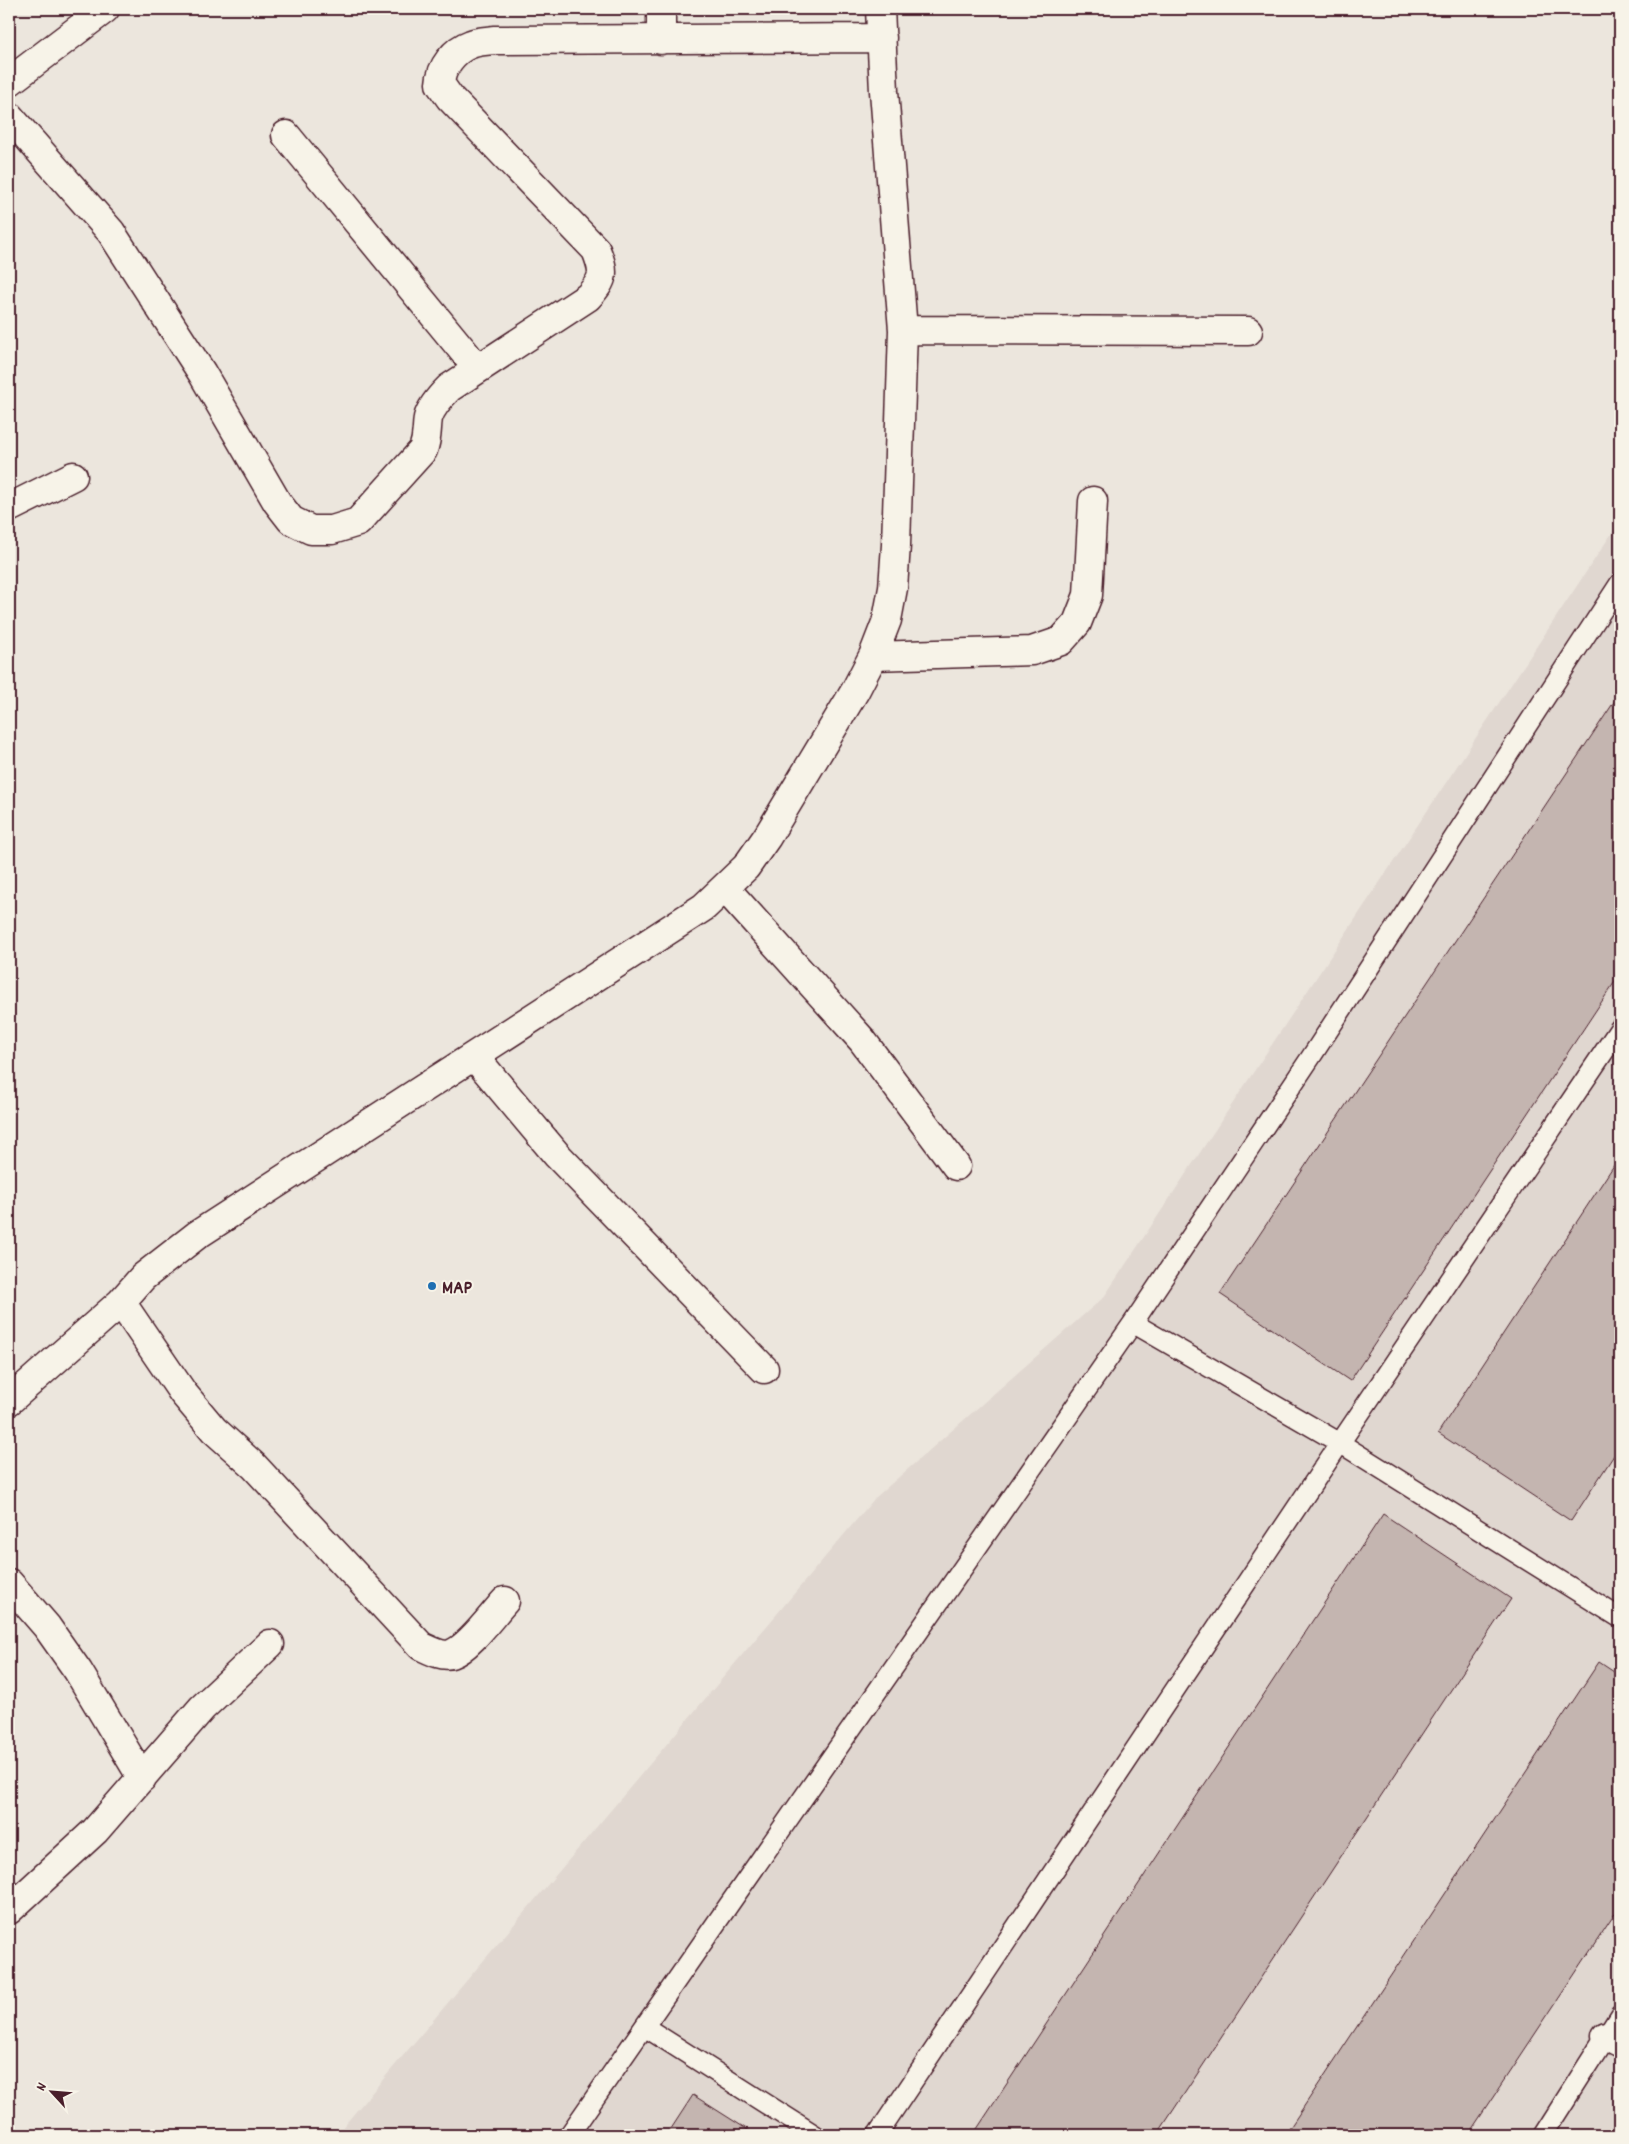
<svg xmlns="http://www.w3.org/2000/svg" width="1629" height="2144" font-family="Dekko,sans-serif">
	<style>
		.built { fill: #e0d7d0 }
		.building { fill: #c4b5b0; stroke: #4a1f2b }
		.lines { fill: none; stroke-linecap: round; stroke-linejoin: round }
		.lane-casing { stroke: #4a1f2b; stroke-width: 22 }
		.street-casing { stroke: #4a1f2b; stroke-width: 31 }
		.lane { stroke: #f7f3e8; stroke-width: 19 }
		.street { stroke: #f7f3e8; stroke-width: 28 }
		.poi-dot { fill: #1f6fb2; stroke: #f7f3e8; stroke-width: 2 }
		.labels { text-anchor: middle; stroke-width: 4; stroke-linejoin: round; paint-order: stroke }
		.poi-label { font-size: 19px; font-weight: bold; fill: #4a1f2b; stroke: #f7f3e8; text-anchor: start }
	</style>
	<rect width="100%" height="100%" fill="#ece6dd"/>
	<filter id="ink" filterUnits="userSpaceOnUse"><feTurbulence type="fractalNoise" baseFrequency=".02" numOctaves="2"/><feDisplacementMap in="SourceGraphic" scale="10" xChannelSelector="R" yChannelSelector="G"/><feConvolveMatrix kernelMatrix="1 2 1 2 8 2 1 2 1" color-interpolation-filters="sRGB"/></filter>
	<g filter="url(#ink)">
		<path class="built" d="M1620 521V2135H336L875 1498 1104 1297Z"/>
		<path class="building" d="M1620 693V974L1350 1381 1220 1294Z
			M1620 1156V1446L1571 1521 1438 1433Z
			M1383 1514 1511 1599 1157 2135H973Z
			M1599 1662 1620 1676V1906L1468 2135H1285Z
			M693 2095 756 2135H667Z"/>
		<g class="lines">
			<g class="lane-casing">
				<path id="lane" d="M1133 1323 1340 1443 1620 1618
					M645 2027 815 2135
					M569 2135 1133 1323 1311 1057 1620 583
					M877 2135 1340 1443 1620 1028
					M1543 2135 1620 2014"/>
			</g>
			<g class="street-casing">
				<path id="street" d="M661 9V40
					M9 82 105 9
					M9 116 111 232 202 373 277 502 291 520 311 530H332L358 522 423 450C428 436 426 431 428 418 431 407 441 396 449 388L588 297C605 278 605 273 596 250L450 98 440 84C441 67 454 50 471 44 478 41 487 41 495 40L882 38
					M286 135 478 369
					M903 330 1248 331
					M9 508 73 476
					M873 656 1032 651 1061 641 1077 623 1088 595 1093 501
					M725 888 862 1040 956 1166
					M474 1056 557 1155 764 1369
					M121 1302 183 1393 214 1430 254 1466 421 1646C430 1650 442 1657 451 1654 469 1648 492 1615 505 1601
					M9 1401 121 1302 143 1277 197 1235 704 907 746 867 767 837 855 691 873 656 887 620 893 588 896 545 903 330 884 91 880 9
					M9 1583 47 1627 78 1671 142 1778
					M9 1910 95 1831 202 1708 270 1644
					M1606 2036 1620 2043"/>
			</g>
			<use href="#lane" class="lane"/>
			<use href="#street" class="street"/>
		</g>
	</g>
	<circle class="poi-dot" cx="432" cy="1286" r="5"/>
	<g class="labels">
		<g class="poi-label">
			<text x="442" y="1293">MAP</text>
		</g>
	</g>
	<rect width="1629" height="2144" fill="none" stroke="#f7f3e8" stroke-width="30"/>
	<rect x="15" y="15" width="1599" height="2114" fill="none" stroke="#4a1f2b" stroke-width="2" filter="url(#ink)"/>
	<g transform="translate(52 2092) rotate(296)" stroke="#f7f3e8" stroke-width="4" paint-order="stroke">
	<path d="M0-4L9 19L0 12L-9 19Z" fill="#4a1f2b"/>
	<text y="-8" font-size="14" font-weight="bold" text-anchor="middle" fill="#4a1f2b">N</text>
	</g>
</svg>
